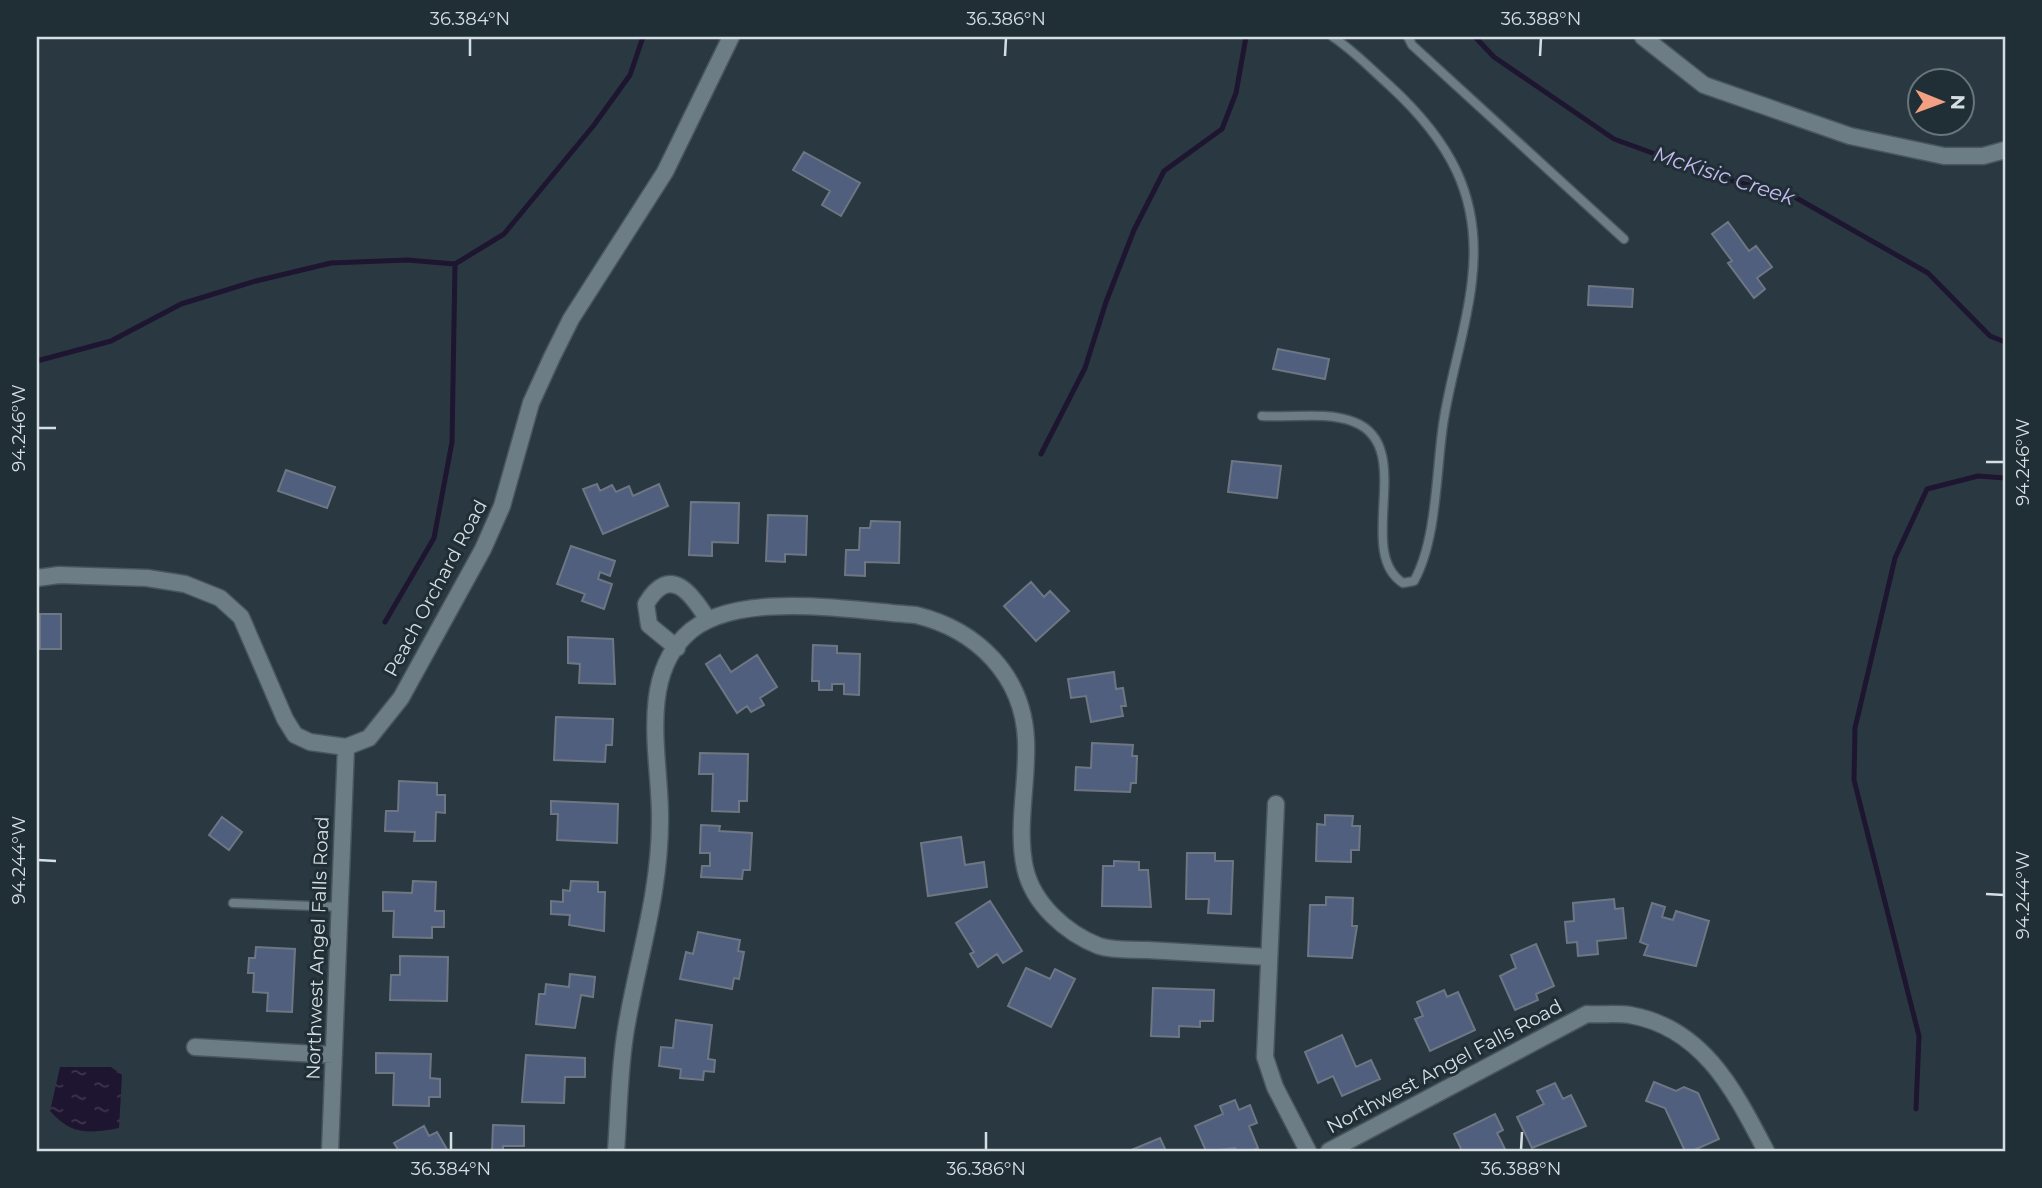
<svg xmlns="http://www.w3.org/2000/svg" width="2042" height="1188" font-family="Montserrat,sans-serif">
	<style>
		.water { fill: url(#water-ripples) }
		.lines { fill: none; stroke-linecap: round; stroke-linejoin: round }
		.stream { stroke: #1e1530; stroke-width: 5 }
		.building { fill: #4f5f7d; stroke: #6e7684; stroke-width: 2 }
		.service-casing { stroke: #49565c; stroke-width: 11 }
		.minor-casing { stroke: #49565c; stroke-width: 19 }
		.service { stroke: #6d7d86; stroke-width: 8 }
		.minor { stroke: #6d7d86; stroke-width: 16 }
		.ticks { fill: none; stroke: #d5dee3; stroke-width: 2.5 }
		.labels { text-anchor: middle; stroke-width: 6; stroke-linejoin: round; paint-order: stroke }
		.street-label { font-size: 19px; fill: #d5dee3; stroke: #202f36 }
		.water-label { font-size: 21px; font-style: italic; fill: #cabaf4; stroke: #202f36 }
		.neatline { fill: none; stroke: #d5dee3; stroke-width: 2.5 }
		.ticks-label { font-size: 18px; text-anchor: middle; fill: #d5dee3 }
	</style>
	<defs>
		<pattern id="water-ripples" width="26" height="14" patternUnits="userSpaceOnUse" patternTransform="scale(1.75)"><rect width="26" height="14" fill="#1e1530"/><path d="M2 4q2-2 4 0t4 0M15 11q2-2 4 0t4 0" fill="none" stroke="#3e374e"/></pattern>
	</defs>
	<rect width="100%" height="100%" fill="#2a3941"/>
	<path class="water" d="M60 1067H111L122 1075 119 1128C89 1134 71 1135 50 1111Z"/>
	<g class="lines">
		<path class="stream" d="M1475 37 1494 57 1614 139 1721 178 1793 196 1928 273 1990 336 2005 342
			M37 361 111 341 181 304 256 281 331 263 407 260 455 264 504 234 594 125 630 75 643 37
			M1041 454 1085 368 1106 302 1134 230 1164 171 1222 129 1236 93 1246 37
			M385 622 434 538 452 442 455 264
			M1916 1109 1919 1036 1854 780 1855 728 1895 558 1927 489 1978 476 2005 478"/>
	</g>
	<path class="building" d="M804 152 860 183 841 216 822 205 830 191 793 170Z
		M1728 222 1749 251 1756 246 1772 267 1757 278 1765 289 1754 298 1728 263 1732 261 1712 234Z
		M1589 286 1633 289 1632 307 1588 305Z
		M1278 349 1329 359 1325 379 1273 369Z
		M1232 461 1281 466 1277 498 1228 492Z
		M286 470 335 487 327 508 278 491Z
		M597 484 600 491 612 485 616 492 629 486 633 496 659 484 668 506 603 534 583 489Z
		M691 502 739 503 738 543 712 542V556L689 555Z
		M768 515 807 516 806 555 785 554V562L766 561Z
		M871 521 900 522 899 563 865 562V576L845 575 846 550H859L860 528H870Z
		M571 546 615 561 610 576 600 572 598 579 612 584 604 609 582 601 585 594 557 584Z
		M1031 582 1044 597 1050 591 1069 611 1036 641 1004 606Z
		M40 614H61V649H40Z
		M568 637 613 639 615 684 579 683 580 664 568 663Z
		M813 645 837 646V653L860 654 859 695 844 694V684H832V690H819V681H812Z
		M720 655 731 672 757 655 777 687 760 698 764 705 751 712 747 706 737 713 706 664Z
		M1114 672 1116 689 1123 688 1126 706H1121L1123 716 1091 722 1086 696 1071 698 1068 679Z
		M556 717 613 719 612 745H606L605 762 554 760Z
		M1092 743 1133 745 1132 756H1137L1136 783H1131L1130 792 1075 790 1076 767 1091 768Z
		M700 753 748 754 747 801H739V812L712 811 713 774H699Z
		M399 781 437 783V795H445V813L436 812 435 841H414L415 832 385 831 386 811H398Z
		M551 801 618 804 617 843 557 840 558 814H551Z
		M1325 815 1353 816 1352 826H1360L1359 850H1351V862L1316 861 1317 824 1325 825Z
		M222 817 242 832 229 850 209 835Z
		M701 825 720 826 719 831 752 833 750 870H743L742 879 701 877 702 866H710V853H700Z
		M961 837 965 865 984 862 987 887 928 896 921 843Z
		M1187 853H1215V861H1233L1231 914 1208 913 1209 899H1186Z
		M1114 861 1139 862V870H1148L1151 907 1102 906 1103 866H1114Z
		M413 881 436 882 435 911H444V927H432V938L393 937 394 911H383V892L412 893Z
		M571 881 598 882V892H605L604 931 569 925 570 915 551 914V901L563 902V890L570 891Z
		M1326 897 1353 898 1352 926H1357L1352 958 1308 956 1310 905H1326Z
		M1614 899 1615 909 1623 908 1626 938 1597 941 1598 954 1578 956 1577 942 1567 943 1565 922 1574 921 1573 903Z
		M990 901 1022 951 1003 963 997 954 978 967 970 954 974 952 956 923Z
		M1652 903 1665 907 1662 917 1673 920 1676 911 1709 921 1696 966 1644 955 1648 945 1640 942Z
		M698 932 740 940 738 951 744 952 739 979 734 978 732 989 680 979 686 952 693 954Z
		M1536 944 1554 986 1536 994 1538 1000 1515 1010 1500 976 1516 968 1511 955Z
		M256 947 295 949 292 1012 267 1011 268 993 253 992 254 973H248L249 958H255Z
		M400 956 448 957 447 1001 390 1000 391 975H400Z
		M1026 968 1050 979 1055 969 1075 979 1051 1027 1008 1006Z
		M570 974 595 977 593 997 581 995 575 1028 536 1024 539 994H545L546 984 569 987Z
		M1153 988 1214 990 1213 1021H1200V1027L1179 1026V1037L1151 1036Z
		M1444 990 1447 997 1458 992 1475 1030 1430 1051 1415 1019 1423 1016 1417 1002Z
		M676 1020 712 1025 708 1059 715 1060 714 1072 704 1071 703 1080 680 1078 681 1069 659 1066 661 1047 673 1048Z
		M1342 1035 1356 1067 1371 1060 1380 1079 1342 1096 1333 1076 1318 1083 1305 1052Z
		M376 1053 431 1054 430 1078 440 1079V1097H429V1106L393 1105 394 1073H376Z
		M526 1055 585 1058V1077H565L564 1103 522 1102Z
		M1654 1082 1676 1091 1684 1087 1698 1093 1719 1139 1692 1151H1685L1665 1108 1646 1101Z
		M1555 1083 1563 1099 1571 1095 1586 1126 1532 1148 1517 1117 1544 1104 1537 1091Z
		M1235 1100 1239 1110 1250 1105 1257 1123 1249 1126 1258 1148 1250 1151H1237L1235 1148 1206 1151 1195 1126 1223 1114 1220 1106Z
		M1495 1114 1503 1130 1497 1133 1506 1151H1462L1454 1134Z
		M493 1125 524 1126V1146H503V1151H492Z
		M424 1126 429 1136 437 1132 448 1151H399L394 1143Z
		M1160 1138 1166 1151H1129Z"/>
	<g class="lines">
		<g class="service-casing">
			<path id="service" d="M1408 37 1412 45 1624 239
				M1262 416C1291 418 1327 411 1354 422 1417 446 1354 552 1403 583L1414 581C1437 540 1436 472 1443 425 1450 376 1467 329 1472 280 1482 196 1449 140 1389 85 1370 68 1354 51 1333 37
				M233 903 340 907"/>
		</g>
		<g class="minor-casing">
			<path id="minor" d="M1643 37 1704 85 1850 136 1944 156H1983L2005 150
				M37 578 59 575 147 578 185 584 220 598 241 617 285 719 295 735 310 742 346 747 369 738 401 698 483 549 502 506 531 403 552 357 571 319 665 172 731 37
				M677 648 649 625 646 604C670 563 692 594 708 620
				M1276 804 1265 1057 1275 1087 1308 1151
				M195 1047 334 1055
				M330 1151 346 747
				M616 1151C619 1111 619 1070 626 1029 638 958 660 894 660 820 661 763 638 682 685 636 732 588 854 611 916 615 977 630 1023 675 1026 740 1028 782 1016 827 1025 868 1033 904 1066 933 1099 946 1114 951 1131 949 1147 950 1187 952 1228 955 1269 957
				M1329 1151 1587 1014C1601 1015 1616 1013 1630 1015 1704 1028 1735 1092 1766 1151"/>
		</g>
		<use href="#service" class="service"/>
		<use href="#minor" class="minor"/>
	</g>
	<path class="ticks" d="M470 56V38M1005 56 1006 38M1540 56 1541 38M38 428H56M1986 462H2004M38 860 56 861M1986 894 2004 895M451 1150V1132M986 1150V1132M1521 1150 1522 1132"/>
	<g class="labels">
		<g class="street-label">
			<text transform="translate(435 588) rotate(-62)" y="7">Peach Orchard Road</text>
			<text transform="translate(317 948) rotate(-88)" y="7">Northwest Angel Falls Road</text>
			<text transform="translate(1444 1066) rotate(-28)" y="7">Northwest Angel Falls Road</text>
		</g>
		<g class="water-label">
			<text transform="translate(1724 176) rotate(18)" y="7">McKisic Creek</text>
		</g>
	</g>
	<rect width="2042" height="1188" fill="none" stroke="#202f36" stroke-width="77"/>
	<g transform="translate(1941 102) rotate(91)"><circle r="33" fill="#202f36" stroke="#68757b" stroke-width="2"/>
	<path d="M0-5L12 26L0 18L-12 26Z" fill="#f39f83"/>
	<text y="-10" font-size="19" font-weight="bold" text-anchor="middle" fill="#d5dee3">N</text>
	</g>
	<rect x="38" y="38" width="1966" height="1112" class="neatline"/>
	<g class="ticks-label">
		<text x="470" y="25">36.384°N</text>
		<text x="1006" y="25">36.386°N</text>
		<text x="1541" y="25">36.388°N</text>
		<text transform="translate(19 428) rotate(-90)" y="6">94.246°W</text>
		<text transform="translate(2023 462) rotate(-90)" y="6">94.246°W</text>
		<text transform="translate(19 860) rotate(-90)" y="6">94.244°W</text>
		<text transform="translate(2023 895) rotate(-90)" y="6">94.244°W</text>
		<text x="451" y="1175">36.384°N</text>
		<text x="986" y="1175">36.386°N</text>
		<text x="1521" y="1175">36.388°N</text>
	</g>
</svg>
